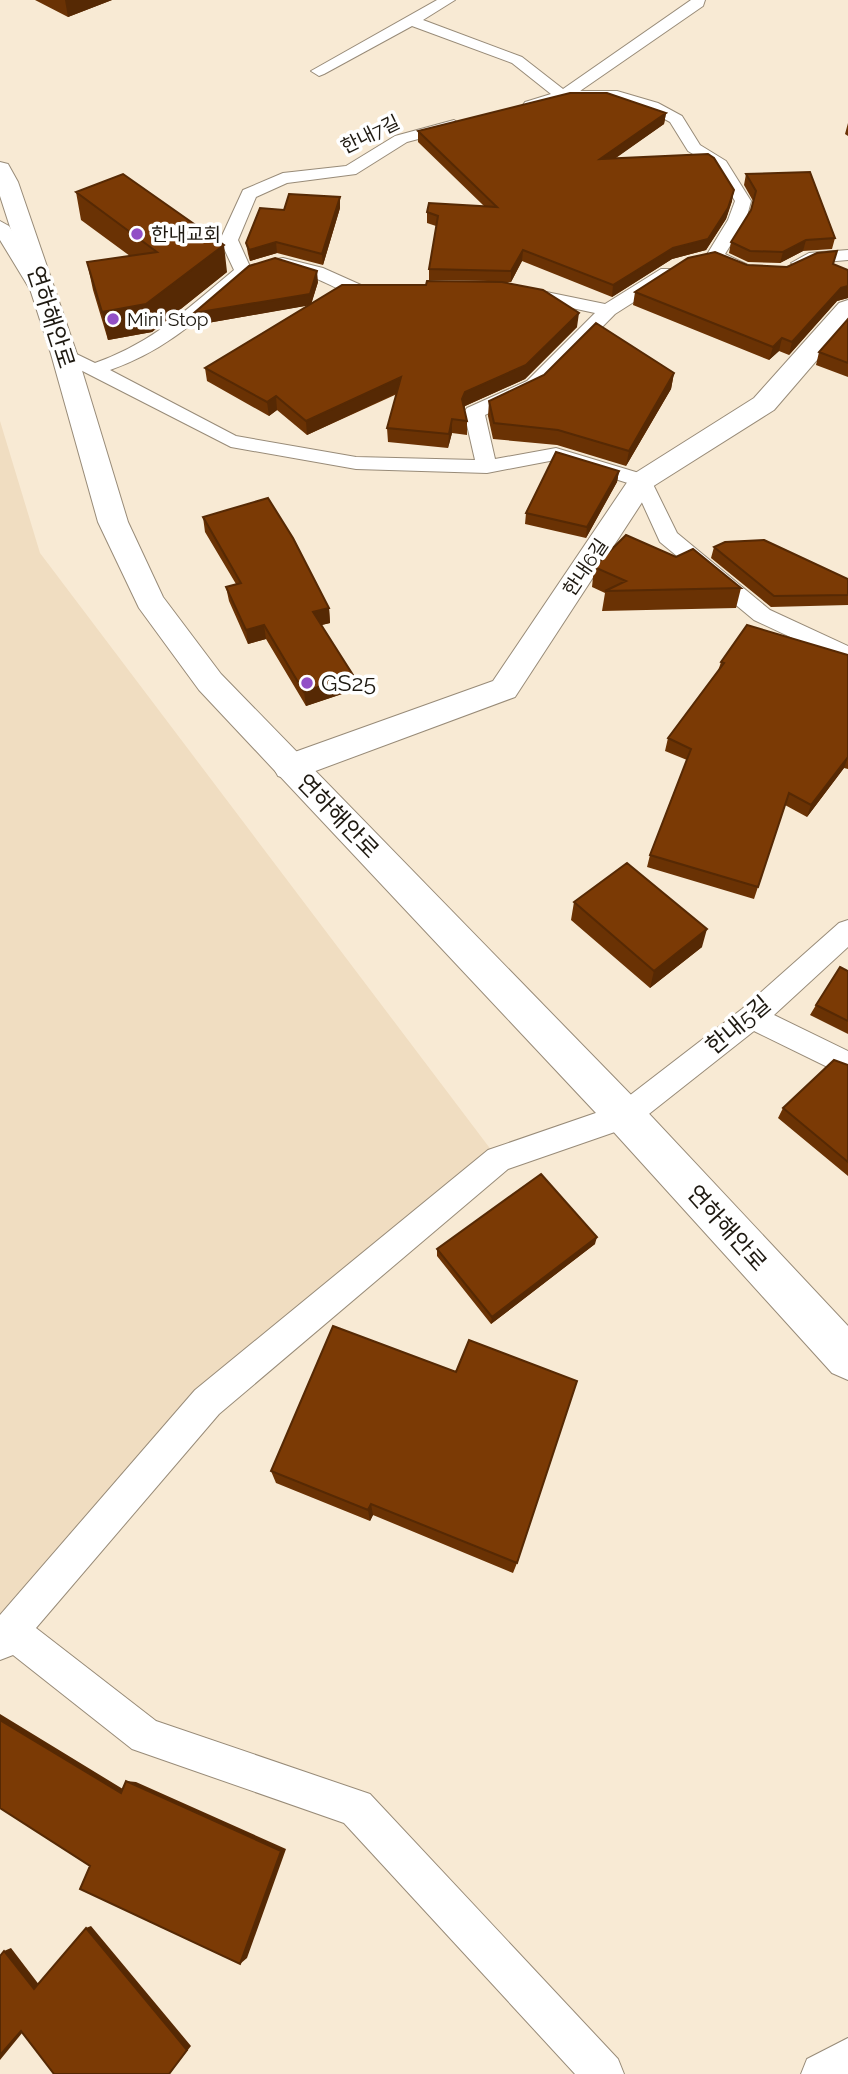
<svg xmlns="http://www.w3.org/2000/svg" width="848" height="2074" font-family="Raleway,'Noto Sans KR',sans-serif">
	<style>
		.built { fill: #f0ddc1 }
		.lines { fill: none; stroke-linecap: round; stroke-linejoin: round }
		.service-casing { stroke: #988b78; stroke-width: 2 }
		.minor-casing { stroke: #988b78; stroke-width: 2 }
		.tertiary-casing { stroke: #988b78; stroke-width: 2 }
		.service { fill: #fff; fill-rule: evenodd }
		.minor { fill: #fff; fill-rule: evenodd }
		.tertiary { fill: #fff; fill-rule: evenodd }
		.wall { fill: #6a3204 }
		.shaded-wall { fill: #562904 }
		.building { fill: #7b3a05; stroke: #562904; stroke-width: 2 }
		.poi-dot { fill: #9250c6; stroke: #fff; stroke-width: 2.5 }
		.labels { text-anchor: middle; stroke-width: 7; stroke-linejoin: round; paint-order: stroke }
		.far-street-label { font-size: 19px; fill: #1e1911; stroke: #fff }
		.far-poi-label { font-size: 19px; fill: #1e1911; stroke: #fff; text-anchor: start }
		.street-label { font-size: 23px; fill: #1e1911; stroke: #fff }
		.poi-label { font-size: 23px; fill: #1e1911; stroke: #fff; text-anchor: start }
	</style>
	<rect width="100%" height="100%" fill="#f8ead4"/>
	<path class="built" d="M0 421 40 553 498 1159 207 1402 0 1642Z"/>
	<g class="lines">
		<g class="service-casing">
			<path id="service" d="M437 0H455L423 20 522 57 563 89 691 0H705L703 6 580 91H617L658 103 682 116 700 145 726 161 751 201 746 220 725 254 750 266 753 270 750 274H738L706 256 728 220 735 201 714 167 688 151 670 122 646 109 616 101H564L531 110 525 108 523 105 525 102 551 94 512 63 412 26 324 74 319 76 311 71Z
				M454 120 462 125 460 128 407 142 356 174 287 183 256 197 238 240 252 271 249 275C202 315 170 349 110 370L236 436 356 457 475 460 464 412 467 408 527 381 595 313 516 296 513 292 516 288 522 287 605 304 661 269H673L676 273 673 277 615 314 541 389 485 415 495 459 556 448 649 476 677 533 770 610 848 646V664L754 620 660 542 634 485 555 460 487 473 356 469 231 447 57 358 55 354 64 348 95 363C154 342 187 309 234 270L220 240 243 190 283 173 346 166 395 136Z
				M0 221 9 226 49 292 46 296 40 297 34 296 0 240Z
				M848 250V260L813 263 800 268 791 263 809 253Z
				M283 258 323 268 361 285H380L389 290C370 311 330 283 310 276 299 272 288 270 277 267L274 263 277 259Z
				M848 920V947L774 1015 848 1051V1077L754 1031 635 1125 508 1169 219 1414 36 1628 156 1721 370 1794 618 2059 624 2074H575L344 1823 132 1749 13 1655 0 1660V1615L195 1390 488 1150 616 1106 742 1009 839 923Z
				M848 2038V2074H801L807 2059Z"/>
		</g>
		<g class="minor-casing">
			<path id="minor" d="M848 300V324L774 410 652 487 515 697 302 776 290 780 278 776 273 767 278 758 493 681 632 475 754 398 839 303Z"/>
		</g>
		<g class="tertiary-casing">
			<path id="tertiary" d="M0 162 8 164 18 182 77 354 128 522 163 597 221 674 639 1103 848 1326V1380L832 1373 611 1129 199 690 139 608 98 522 51 354 0 196Z"/>
		</g>
		<use href="#service" class="service"/>
		<use href="#minor" class="minor"/>
		<use href="#tertiary" class="tertiary"/>
	</g>
	<path class="wall" d="M35 0H112L68 17Z
		M666 113 664 124 615 158 732 201 726 219 706 250 672 259 612 297 522 261 511 282H503L577 327 525 379 465 406 464 408 467 421V435L452 433 448 448 388 442 387 428 397 394 307 435 277 410 269 416 207 381 205 368 310 305 196 325 318 282 311 304 426 285 488 281 429 280V269L436 226 427 223V212L484 206 418 142V131Z
		M848 123V136L845 134Z
		M746 174 835 238 832 249 803 251 780 263 748 262 729 253 731 242 751 210 753 201 744 185Z
		M76 192 227 272 152 332 108 340 93 290 87 262 130 256 81 220Z
		M340 197V208L323 265 277 253 250 261 248 254 246 243 284 210Z
		M833 264 848 270V298L837 301 789 355 779 351 769 360 633 305 635 292 747 265 787 267Z
		M848 319V377L816 365 819 352Z
		M674 373 671 389 626 466 557 445 493 439 488 416 489 401Z
		M619 471 617 482 586 538 525 524 526 513Z
		M203 517 329 608 330 623 321 625 354 690 306 706 266 639 248 644 229 601 226 587 236 584 205 532Z
		M714 547 848 579V605L771 607 711 558Z
		M594 567 741 588 736 608 602 611 605 593 592 587Z
		M848 655V769L844 768 807 817 785 805 754 899 647 867 650 855 687 760 665 751 668 738 718 671 721 662Z
		M574 902 702 947 650 988 571 920Z
		M848 971V1034L810 1015 816 1005Z
		M848 1065V1176L778 1118 783 1108Z
		M595 1244 491 1324 437 1256V1249Z
		M456 1372 517 1563 513 1573 373 1515 370 1521 276 1483 271 1471Z"/>
	<path class="shaded-wall" d="M65 0H112L68 17Z
		M666 113 664 124 599 170 600 159Z
		M734 190 732 201 726 219 706 250 672 259 612 297 613 285Z
		M340 197V208L323 265 322 254Z
		M806 240 803 251 780 263 783 252Z
		M276 242 277 253 250 261 249 250Z
		M224 245 227 272 152 332 108 340 102 312Z
		M523 250 522 261 511 282V271Z
		M317 271 318 282 311 305 196 325 194 313Z
		M848 286V298L837 301 789 355 792 342 841 288Z
		M579 313 577 327 525 379 465 406 461 413 462 399 465 392Z
		M782 338 779 351 769 360 773 347Z
		M674 373 671 389 626 466 629 451Z
		M401 377V391L307 435 306 421Z
		M276 396 277 410 269 416 267 402Z
		M452 419V433L448 448 449 434Z
		M619 471 617 482 586 538 587 527Z
		M329 608 330 623 314 627 313 612Z
		M264 625 266 639 248 644 246 630Z
		M353 675 354 690 306 706 304 692Z
		M848 757 844 768 807 817 811 805Z
		M707 929 702 947 650 988 654 971Z
		M597 1237 595 1244 491 1324 492 1317Z
		M371 1504 373 1515 370 1521 368 1510Z
		M0 1714 131 1794 121 1793 0 1720Z
		M126 1781 136 1782 286 1849 247 1958 240 1964Z
		M91 1926 191 2046 169 2074 86 1928Z
		M11 1948 40 1986 34 1989 4 1951Z
		M27 2027 0 2060V2055L21 2031Z"/>
	<path class="building" d="M570 93H607L666 113 600 159 708 154 714 158 734 190 728 208 708 239 673 248 613 285 523 250 511 271 429 269 438 216 427 212 429 203 497 207 418 131Z
		M810 172 835 238 806 240 783 252 750 251 731 242 751 210 756 191 746 174Z
		M123 174 224 245 146 304 102 312 87 262 157 252 76 192Z
		M289 194 340 197 322 254 276 242 249 250 246 243 260 208 284 210Z
		M837 251 833 264 848 270V286L841 288 792 342 782 338 773 347 635 292 688 258 715 252 747 265 787 267 817 253Z
		M275 258 317 271 310 294 194 313 249 266Z
		M427 281 502 282 543 290 579 313 526 365 465 392 462 399 467 421 452 419 449 434 387 428 401 377 306 421 276 396 267 402 205 368 342 285H426Z
		M848 319V363L819 352Z
		M596 323 674 373 629 451 558 430 494 423 489 401 544 375Z
		M556 452 619 471 587 527 526 513Z
		M268 498 293 538 329 608 313 612 353 675 304 692 264 625 246 630 226 587 241 583 203 517Z
		M626 535 676 557 693 549 741 588 605 591 626 581 594 567Z
		M764 540 848 579V595L774 596 714 547 725 542Z
		M747 625 848 655V757L811 805 789 793 758 887 650 855 691 749 668 738 724 663 721 662Z
		M627 863 707 929 654 971 574 902Z
		M840 967 848 971V1021L816 1005Z
		M834 1060 848 1065V1162L783 1108Z
		M541 1174 597 1237 492 1317 437 1249Z
		M333 1326 456 1372 469 1340 577 1381 517 1563 371 1504 368 1510 271 1471Z
		M0 1720 121 1793 126 1781 281 1851 240 1964 80 1889 90 1866 0 1808Z
		M86 1928 187 2050 169 2074H54L21 2031 0 2055V1956L4 1951 34 1989Z"/>
	<g class="poi-dot">
		<circle cx="137" cy="234" r="7"/>
		<circle cx="113" cy="319" r="7"/>
		<circle cx="307" cy="683" r="7"/>
	</g>
	<g class="labels">
		<g class="far-street-label">
			<text transform="translate(370 134) rotate(-26)" y="7">한내7길</text>
			<text transform="translate(585 567) rotate(-56)" y="7">한내6길</text>
		</g>
		<g class="far-poi-label">
			<text x="151" y="241">한내교회</text>
			<text x="127" y="326">Mini Stop</text>
		</g>
		<g class="street-label">
			<text transform="translate(51 317) rotate(72)" y="8">연하해안로</text>
			<text transform="translate(338 816) rotate(46)" y="8">연하해안로</text>
			<text transform="translate(738 1025) rotate(-40)" y="8">한내5길</text>
			<text transform="translate(727 1228) rotate(48)" y="8">연하해안로</text>
		</g>
		<g class="poi-label">
			<text x="321" y="691">GS25</text>
		</g>
	</g>
</svg>
